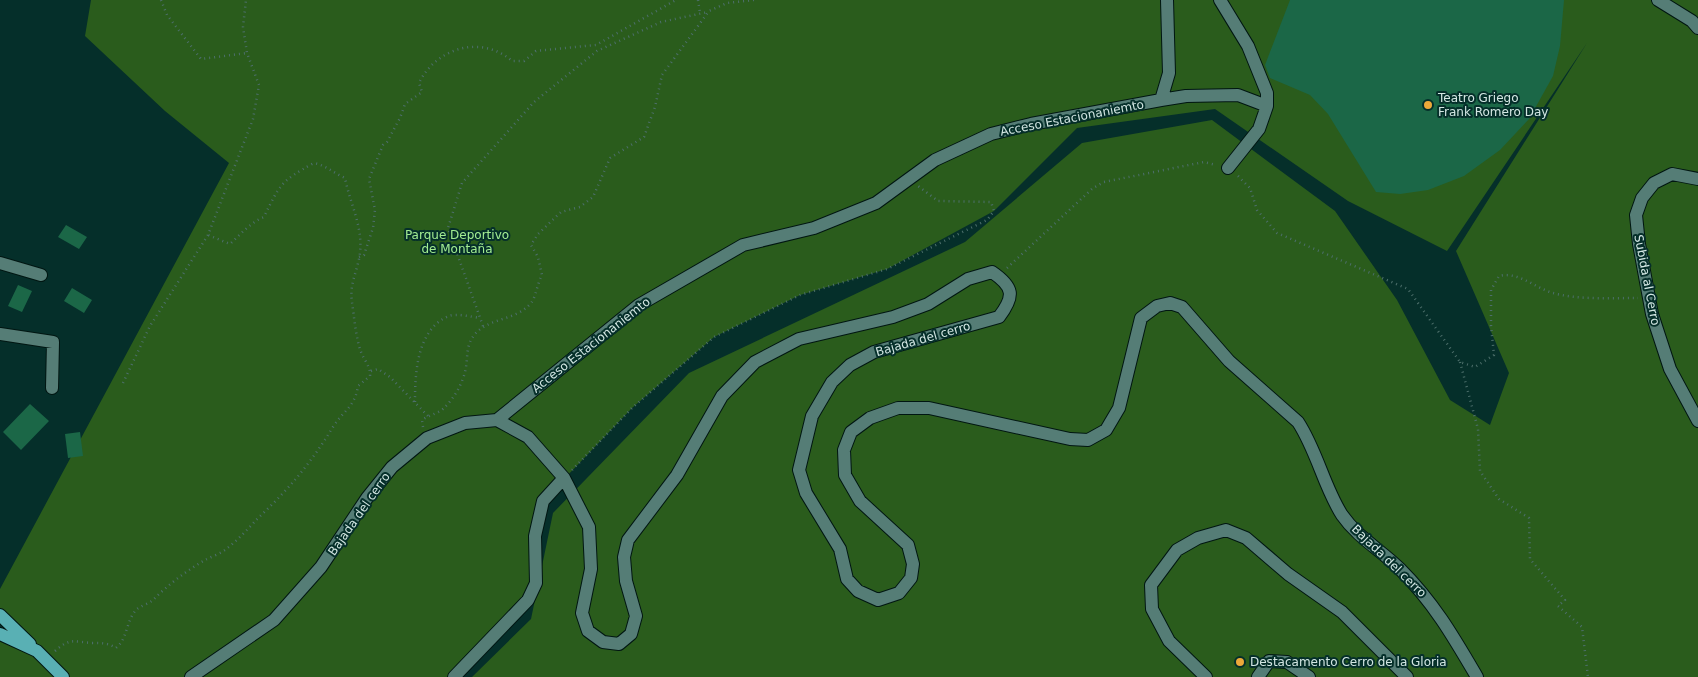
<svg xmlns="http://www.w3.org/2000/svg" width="1698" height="677" font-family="'DejaVu Sans',sans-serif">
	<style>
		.green { fill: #2a5c1c }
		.building { fill: #1b6747 }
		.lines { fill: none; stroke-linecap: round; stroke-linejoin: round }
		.minor-casing { stroke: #001612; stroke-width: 14 }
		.major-casing { stroke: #001612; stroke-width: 14 }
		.path { stroke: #4d6f6b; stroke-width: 2.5; stroke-dasharray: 1 4; stroke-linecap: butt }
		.minor { stroke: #557d76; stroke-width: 12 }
		.major { stroke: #59b0b4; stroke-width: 12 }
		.poi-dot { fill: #eca93a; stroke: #052f2a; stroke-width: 2 }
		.labels { text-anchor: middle; stroke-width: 4; stroke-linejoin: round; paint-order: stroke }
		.poi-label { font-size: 12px; fill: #d3e7e3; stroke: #052f2a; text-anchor: start }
		.street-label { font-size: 12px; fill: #d3e7e3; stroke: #052f2a }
		.park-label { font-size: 12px; fill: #a2ec91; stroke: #052f2a }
	</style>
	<rect width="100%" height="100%" fill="#052f2a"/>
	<path class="green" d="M91 0H1698V677H472L531 619 553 513 689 373 965 242 1082 143 1212 120 1335 211 1397 300 1450 400 1490 425 1509 373 1456 251 1587 43 1447 251 1348 201 1215 109 1077 128 994 211 887 269 800 295 714 337 632 408 543 501 528 600 453 677H0V628L29 645 0 615V589L229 163 165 111 85 36Z"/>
	<path class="building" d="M1290 0H1564L1560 46 1553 76 1529 119 1500 150 1464 176 1428 190 1400 194 1376 192 1328 114 1310 95 1270 78 1265 65Z
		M66 225 87 237 79 249 58 237Z
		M18 285 32 291 22 312 8 306Z
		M72 288 92 300 84 313 64 301Z
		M30 404 49 421 21 450 3 432Z
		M80 432 83 456 68 458 65 434Z"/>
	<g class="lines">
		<g class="minor-casing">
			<path id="minor" d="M1220 0 1248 46 1267 93V106L1259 129 1228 168
				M1658 0 1692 21 1698 28
				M1161 100 1186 96 1238 95 1267 106
				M1698 179 1672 174 1654 183 1642 198 1636 215 1639 244 1652 314 1670 369 1698 421
				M0 263 41 275
				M0 334 53 342 52 388
				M497 420 639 305 743 245 814 228 876 203 935 160 991 134 1031 124 1161 100 1169 73 1167 0
				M191 677 274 620 321 567 367 498 392 467 427 438 465 423 497 420 528 437 564 478 589 527 591 569 582 613 588 631 603 642 619 644 631 634 636 616 626 581 624 557 628 540 677 475 722 396 755 362 799 339 893 317 928 304 968 279 992 272C1014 287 1015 296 999 317L874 352 850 365 832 382 812 416 799 470 806 493 840 549 847 579 858 591 878 600 899 593 911 578 913 564 908 545 860 501 845 475 844 450 851 432 870 418 898 408H929L1070 439 1088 440 1106 430 1119 408 1141 318 1157 306 1170 303 1182 307 1229 361 1298 422C1317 451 1324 487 1342 515 1358 538 1381 550 1400 569 1434 603 1453 636 1477 677
				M454 677 528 600 536 583 535 536 543 501 564 478
				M1206 677 1169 641 1152 609 1151 585 1177 550 1198 538 1226 530 1246 538 1288 574 1342 612 1407 677
				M1258 677 1269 661 1287 662 1309 677"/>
		</g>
		<g class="major-casing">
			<path id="major" d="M0 615 30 644
				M0 634 37 651 63 677"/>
		</g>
		<path class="path" d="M161 0 167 15 201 59 247 53
			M698 0 700 13
			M1238 176 1250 188 1257 210 1277 233 1408 289 1460 362 1475 367 1494 355 1491 326V290L1499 276C1518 271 1535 288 1553 293 1579 300 1610 298 1638 298
			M359 257 364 255 373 228 375 210 369 179 383 145 387 142 400 118 405 104 422 92 419 83C436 48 481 34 512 61H524L536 51 596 45 676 0
			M1007 268 1093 188 1104 182 1204 162 1216 165
			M483 326 448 228 462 183 534 102 597 51 661 22 708 12
			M1460 362 1478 429 1480 471 1499 499 1529 518 1530 559 1565 600 1558 606 1582 627 1588 677
			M371 371 378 369 390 377 428 416
			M123 383 150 326 208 235 253 119 259 85 247 53 243 27 246 0
			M415 402C415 372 417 329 449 316 457 313 472 317 480 318
			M423 427 422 420C429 415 440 413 445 407 455 397 464 381 466 367 468 354 466 345 475 334 490 317 516 321 531 303 536 297 537 284 542 275L538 257 531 245 538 234 561 212 580 207 593 197 610 158 644 137 655 107 662 75 709 11 727 3 754 0
			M572 470 632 408 714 337 800 295 887 269 987 220 994 211 991 202 938 201 918 186
			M55 651C71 637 73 642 93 643 102 643 108 643 116 648 128 638 126 620 137 609 142 605 149 604 154 599 168 585 186 571 205 560 211 557 219 554 225 550 237 541 248 529 258 518 289 489 311 463 333 427 342 412 355 407 358 386L370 376C371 367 364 360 361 352 356 339 354 316 352 302 349 284 358 270 360 253 363 226 350 204 345 178 334 173 325 165 314 163 281 181 280 184 264 217 251 222 241 234 230 244L208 235"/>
		<use href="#minor" class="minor"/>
		<use href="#major" class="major"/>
	</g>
	<g class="poi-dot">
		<circle cx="1428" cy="105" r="5"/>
		<circle cx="1240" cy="662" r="5"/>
	</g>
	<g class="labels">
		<g class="poi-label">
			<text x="1438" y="102">Teatro Griego<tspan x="1438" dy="14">Frank Romero Day</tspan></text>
			<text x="1250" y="666">Destacamento Cerro de la Gloria</text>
		</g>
		<g class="street-label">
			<text transform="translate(1072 118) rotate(-11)" y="4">Acceso Estacionaniemto</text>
			<text transform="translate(1647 280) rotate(79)" y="4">Subida al Cerro</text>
			<text transform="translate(923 339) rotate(-16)" y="4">Bajada del cerro</text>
			<text transform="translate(591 345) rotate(-38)" y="4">Acceso Estacionaniemto</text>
			<text transform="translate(359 514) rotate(-55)" y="4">Bajada del cerro</text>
			<text transform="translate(1389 561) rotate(44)" y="4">Bajada del cerro</text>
		</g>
		<g class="park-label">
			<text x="457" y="239">Parque Deportivo<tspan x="457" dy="14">de Montaña</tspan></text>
		</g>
	</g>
</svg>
